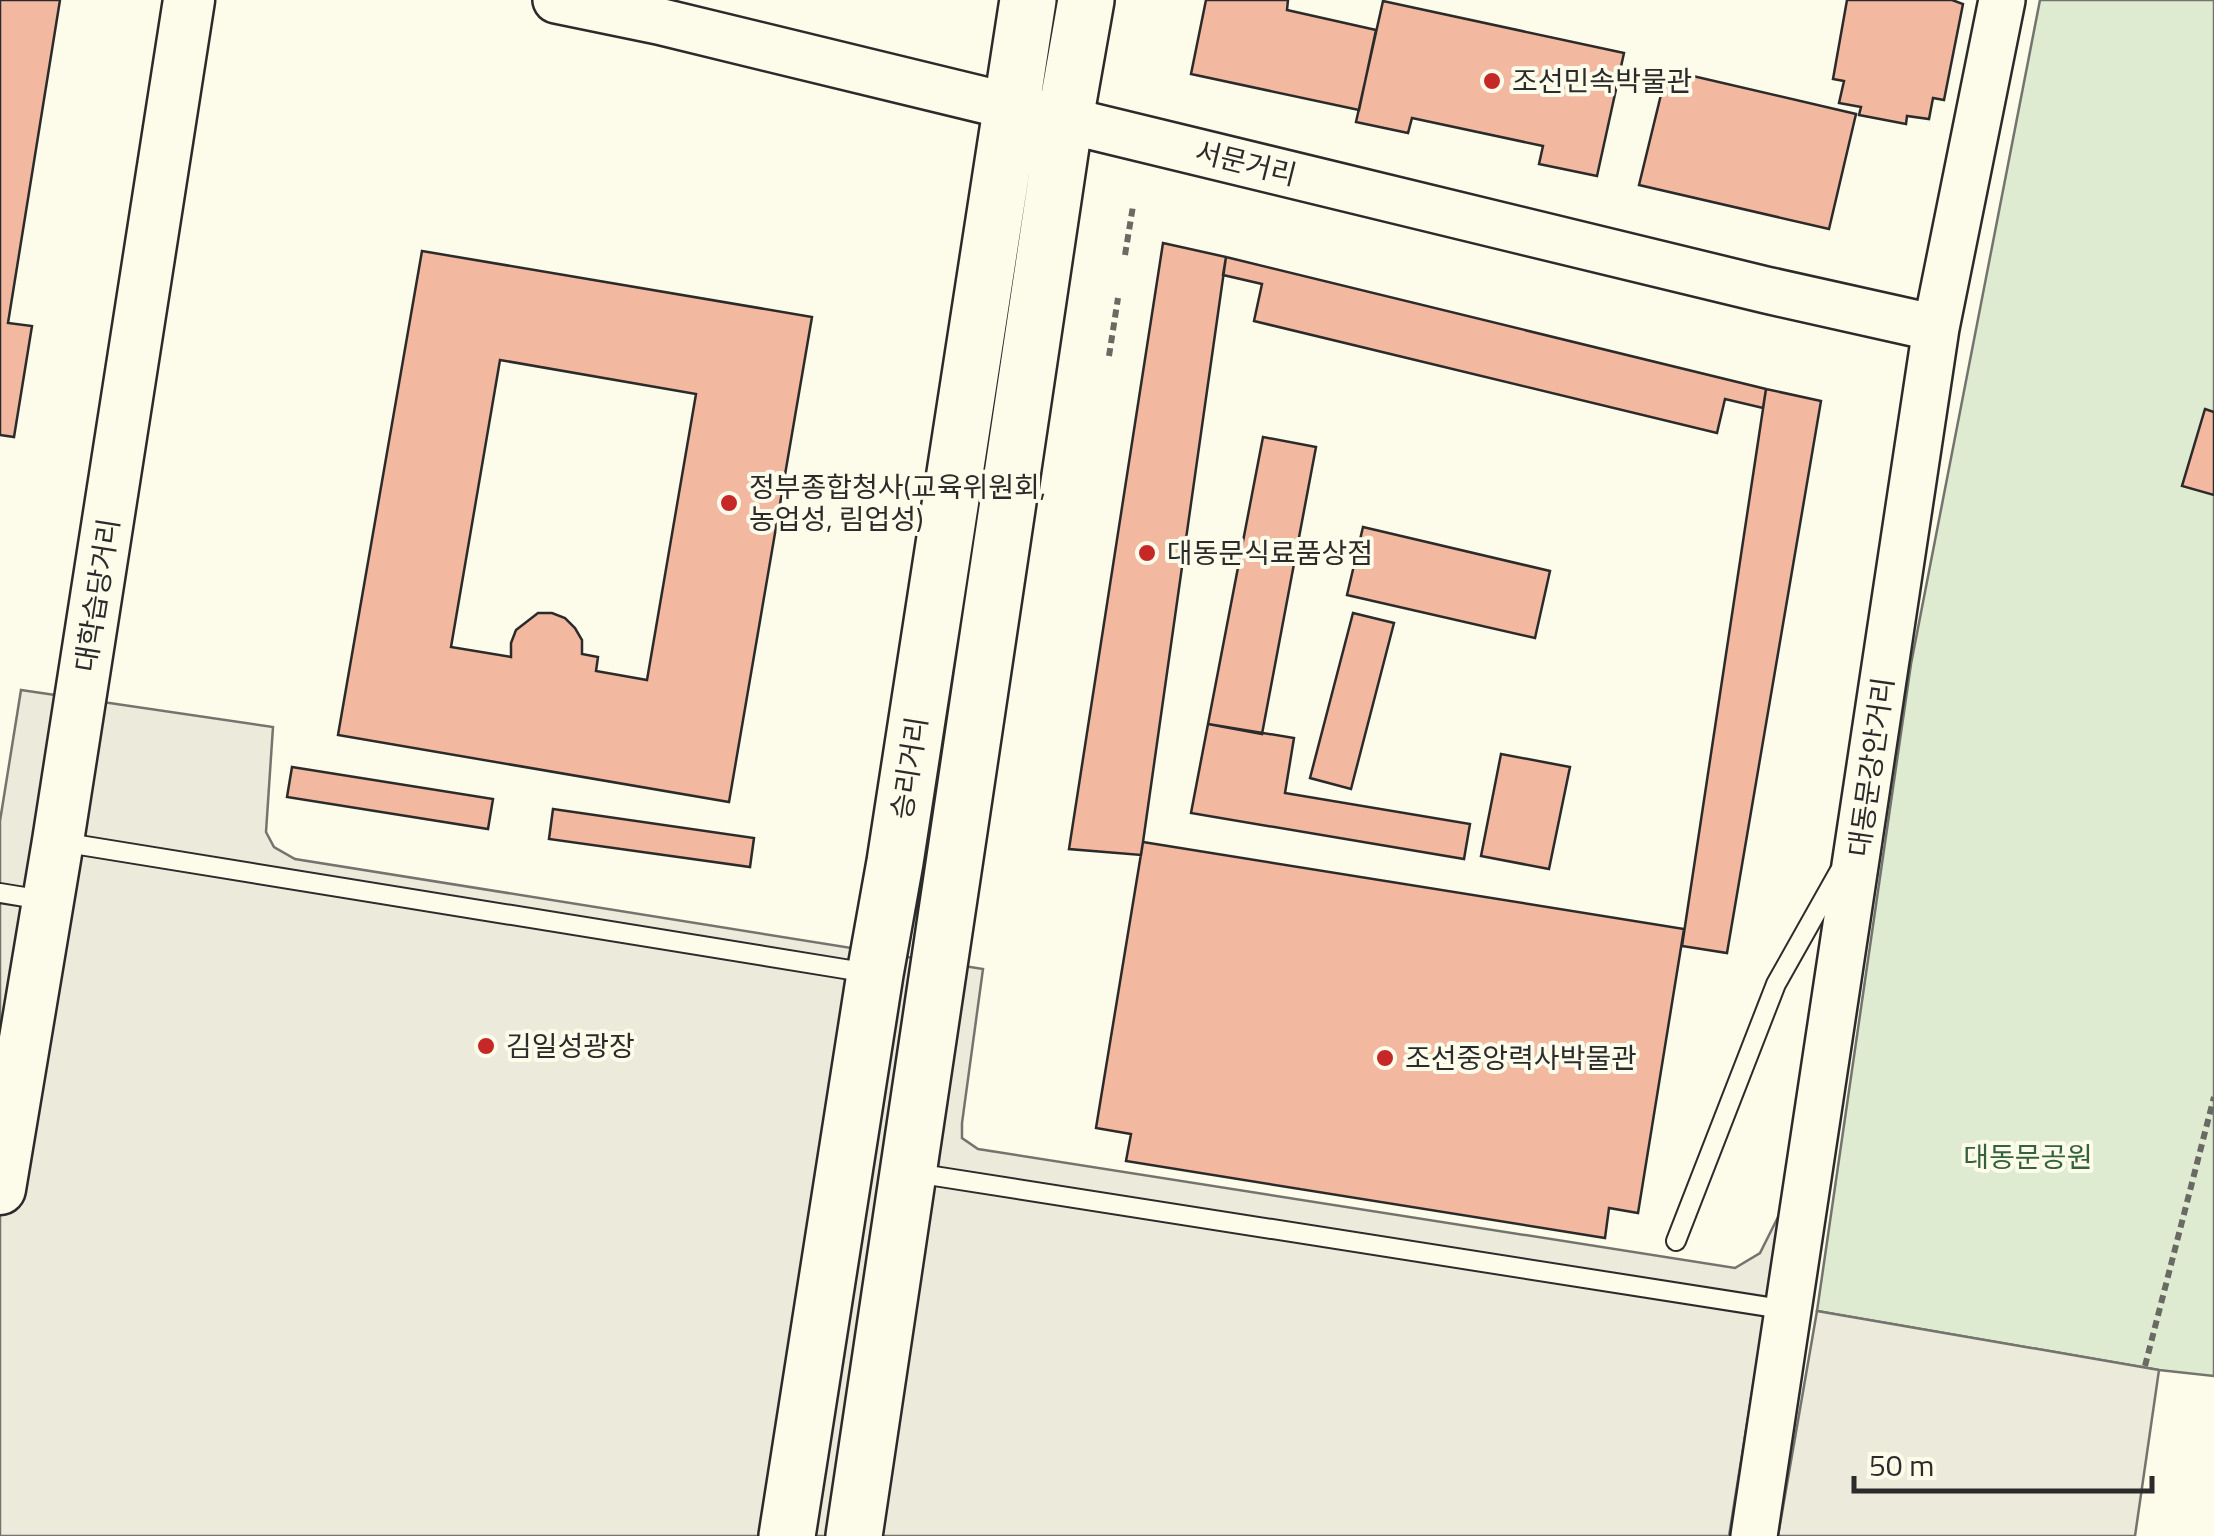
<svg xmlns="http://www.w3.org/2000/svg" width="2214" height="1536" font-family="'Titillium Web','Noto Sans KR',sans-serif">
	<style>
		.green { fill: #deebd1; stroke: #74746e; stroke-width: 2.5 }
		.parking { fill: #eceadb; stroke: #74746e; stroke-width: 2.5 }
		.building { fill: #f2b8a0; stroke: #2b2b2b; stroke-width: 2.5; fill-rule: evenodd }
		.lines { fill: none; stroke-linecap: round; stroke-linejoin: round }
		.service-casing { stroke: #2b2b2b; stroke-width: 22 }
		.tertiary-casing { stroke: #2b2b2b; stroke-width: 50 }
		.secondary-casing { stroke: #2b2b2b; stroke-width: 55 }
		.primary-casing { stroke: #2b2b2b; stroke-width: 60 }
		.path { stroke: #6a6964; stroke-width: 6; stroke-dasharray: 8 5; stroke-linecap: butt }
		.service { stroke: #fdfbea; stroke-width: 18 }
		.tertiary { stroke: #fdfbea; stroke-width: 45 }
		.secondary { stroke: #fdfbea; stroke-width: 50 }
		.primary { stroke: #fdfbea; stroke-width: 55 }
		.poi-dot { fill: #c62828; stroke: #fdfbea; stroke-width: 4 }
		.labels { text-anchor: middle; stroke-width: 8; stroke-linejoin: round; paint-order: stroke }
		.poi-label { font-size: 28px; fill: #2b2b2b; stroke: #fdfbea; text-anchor: start }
		.street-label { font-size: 28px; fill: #2b2b2b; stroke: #fdfbea }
		.park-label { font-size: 28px; fill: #34623c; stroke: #fdfbea }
	</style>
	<rect width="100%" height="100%" fill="#fdfbea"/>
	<path class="green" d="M2040 0H2214V1376L2159 1370 1817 1311 1911 664Z"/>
	<path class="parking" d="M21 690 273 727 266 832 274 847 295 859 983 969 962 1123V1138L978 1149 1735 1268 1760 1253 1781 1211 1729 1536H0V821Z
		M1817 1311 2159 1370 2135 1536H1778Z"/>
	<path class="building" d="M0 0H60L8 323 32 326 14 437 0 435Z
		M1206 0H1288L1287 10 1376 30 1359 110 1191 74Z
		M1847 0H1952L1963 4 1944 100 1933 98 1929 119 1907 116 1906 124 1859 115 1861 107 1839 103 1844 81 1833 79Z
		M1383 1 1624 53 1597 176 1539 164 1543 146 1412 118 1408 133 1356 122Z
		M1667 70 1856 114 1829 229 1639 185Z
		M1163 243 1226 257 1143 842 1141 855 1069 849Z
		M422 251 812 317 729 802 338 735ZM500 360 696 394 647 680 596 671 598 657 582 654V640L575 628 565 618 552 613H538L516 630 511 643V657L451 647Z
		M1226 257 1766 389 1763 408 1725 399 1717 433 1254 321 1262 284 1223 275Z
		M1766 389 1821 401 1727 953 1682 946Z
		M2205 409 2214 412V495L2182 486Z
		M1263 437 1316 447 1262 734 1208 724Z
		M1363 527 1550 571 1535 638 1347 595Z
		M1353 613 1394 623 1351 789 1310 778Z
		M1208 724 1294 738 1285 793 1470 824 1464 859 1191 813Z
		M1501 754 1570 767 1549 869 1481 856Z
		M292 767 493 799 488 829 287 797Z
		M553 809 754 838 750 867 549 839Z
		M1143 842 1684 929 1638 1213 1609 1208 1605 1238 1126 1161 1131 1134 1096 1128Z"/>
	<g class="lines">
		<g class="service-casing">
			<path id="service" d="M61 842 869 973
				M0 893 43 900
				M915 1173 1788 1310
				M1676 1241 1776 984 1839 872"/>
		</g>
		<g class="tertiary-casing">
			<path id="tertiary" d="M556 0 658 21 1766 290 1936 328
				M1754 1536 1936 328 2002 0"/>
		</g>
		<g class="secondary-casing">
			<path id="secondary" d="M0 1189 58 841 189 0"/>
		</g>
		<g class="primary-casing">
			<path id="primary" d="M787 1536 875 974 895 862 1028 0
				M854 1536 1065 119 1086 0"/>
		</g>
		<path class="path" d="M1125 255 1133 206
			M1109 356 1118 298
			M2145 1366 2214 1097"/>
		<use href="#service" class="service"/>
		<use href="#tertiary" class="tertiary"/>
		<use href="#secondary" class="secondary"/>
		<use href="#primary" class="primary"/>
	</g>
	<g class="poi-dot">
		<circle cx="1492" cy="81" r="10"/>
		<circle cx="729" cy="503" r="10"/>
		<circle cx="1147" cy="553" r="10"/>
		<circle cx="486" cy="1046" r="10"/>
		<circle cx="1385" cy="1058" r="10"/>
	</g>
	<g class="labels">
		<g class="poi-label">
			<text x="1512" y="91">조선민속박물관</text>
			<text x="749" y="497">정부종합청사(교육위원회,<tspan x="749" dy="32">농업성, 림업성)</tspan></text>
			<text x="1167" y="563">대동문식료품상점</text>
			<text x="506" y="1056">김일성광장</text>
			<text x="1405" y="1068">조선중앙력사박물관</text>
		</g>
		<g class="street-label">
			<text transform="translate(1246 163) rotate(14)" y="10">서문거리</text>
			<text transform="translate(97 595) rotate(-81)" y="10">대학습당거리</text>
			<text transform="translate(1871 767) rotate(-82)" y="10">대동문강안거리</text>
			<text transform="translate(909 768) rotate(-81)" y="10">승리거리</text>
		</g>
		<g class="park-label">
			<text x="2028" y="1167">대동문공원</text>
		</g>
	</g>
	<path d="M1854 1476v15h298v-15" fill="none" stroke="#2b2b2b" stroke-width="5"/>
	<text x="1869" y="1476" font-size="30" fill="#2b2b2b" stroke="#fdfbea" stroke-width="8" paint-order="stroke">50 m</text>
</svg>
